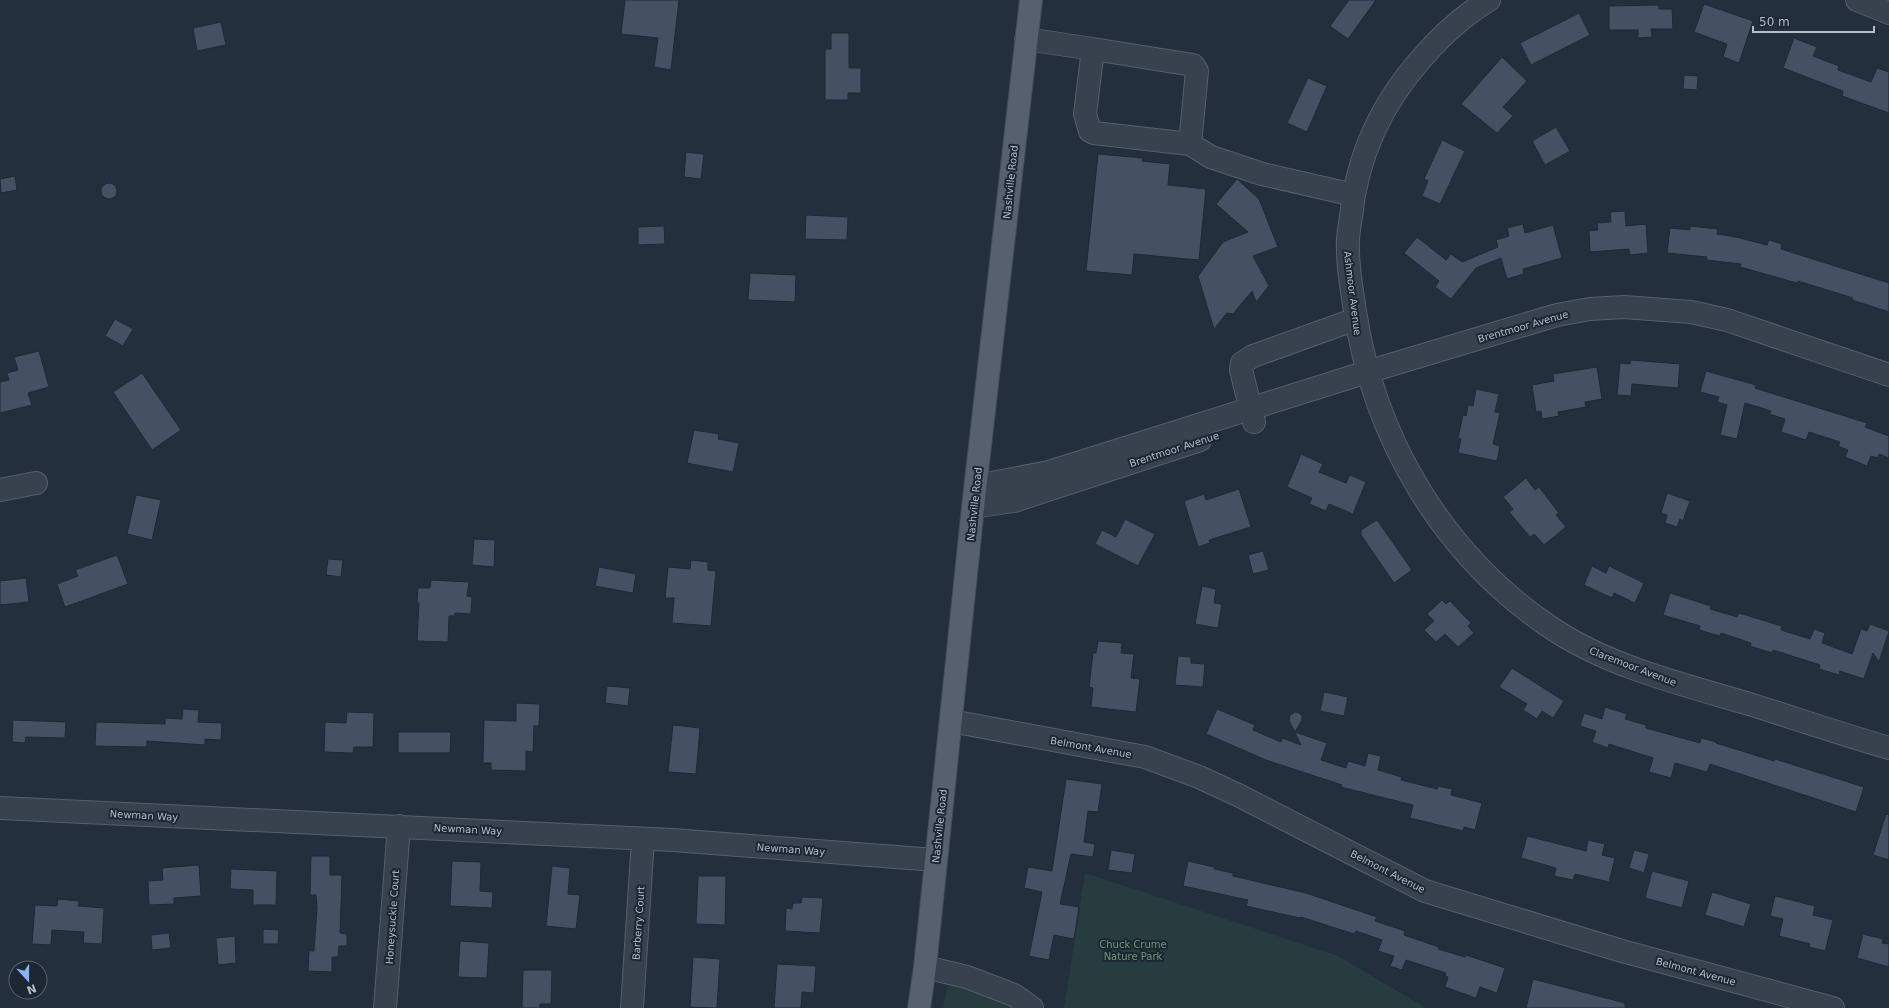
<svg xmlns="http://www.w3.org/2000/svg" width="1889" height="1008" font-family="'DejaVu Sans',sans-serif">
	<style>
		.green { fill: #263c3f }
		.building { fill: #455162; stroke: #1f2835 }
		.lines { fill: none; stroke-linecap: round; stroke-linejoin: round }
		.minor-casing { stroke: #565f6c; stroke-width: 24 }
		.major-casing { stroke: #414a57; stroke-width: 24 }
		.minor { stroke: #38414e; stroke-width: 22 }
		.major { stroke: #56606e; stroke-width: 22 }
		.labels { text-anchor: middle; stroke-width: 4; stroke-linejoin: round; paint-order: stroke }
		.street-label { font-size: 10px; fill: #b4bcc9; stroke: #1d2633 }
		.park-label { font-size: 10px; fill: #6b9a76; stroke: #1d2633 }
	</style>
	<rect width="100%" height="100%" fill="#242f3e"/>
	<path class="green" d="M1085 873 1338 956 1426 1008H1064Z
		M948 984 993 992 1017 1008H943Z"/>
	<path class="building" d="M625 0H679L671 70 654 67 658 38 621 34Z
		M1349 0H1376L1348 39 1330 26Z
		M1704 4 1753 21 1739 63 1723 57 1727 44 1694 32Z
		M1659 5V9H1672L1673 29H1651L1652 37 1638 38V30H1609V6Z
		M1579 13 1590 35 1531 65 1520 43Z
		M221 22 226 45 197 51 193 28Z
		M831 33H849V68H861V93H848V100H825V49H831Z
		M1794 38 1817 47 1813 56 1839 66 1838 70 1871 82 1877 68 1889 72V113L1842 96 1843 91 1783 68Z
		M1502 57 1527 81 1503 107 1513 116 1497 133 1461 104Z
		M1684 75 1698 76 1697 90 1683 89Z
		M1308 78 1327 86 1307 132 1287 123Z
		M1556 127 1570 151 1545 165 1532 141Z
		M1442 140 1465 151 1440 204 1422 196 1428 181 1424 179Z
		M686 152 704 154 701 179 684 177Z
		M1098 154 1143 158 1142 161 1170 164 1168 185 1206 189 1199 260 1134 254 1132 275 1086 271Z
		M15 176 17 190 1 193 0 179Z
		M1237 179 1259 199 1278 247 1253 256 1269 286 1256 302 1252 291 1233 314 1227 313 1214 329 1198 276 1223 242 1248 232 1216 204Z
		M101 191a8 8 0 1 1 16 0a8 8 0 1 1-16 0Z
		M1625 211 1626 226 1646 224 1648 253 1630 255 1629 249 1590 252 1589 231 1598 230 1597 223 1611 222 1610 212Z
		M806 215 848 217 847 240 805 239Z
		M1523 224 1525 233 1553 225 1562 258 1523 269 1524 274 1507 279 1501 258 1476 268 1451 299 1435 287 1439 281 1404 253 1417 237 1446 260 1451 254 1462 262 1498 247 1496 240 1509 236 1507 228Z
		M664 226 665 244 638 245V227Z
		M1690 226 1718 229 1717 234 1736 237 1767 245 1769 240 1782 244 1781 249 1889 283V312L1852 300 1853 298 1798 281 1797 283 1740 267 1741 264 1706 260 1707 257 1667 253 1670 228 1690 230Z
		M750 273 796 275 795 302 748 300Z
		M115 319 133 329 123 346 105 336Z
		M39 351 49 387 28 393 32 405 0 413V382L9 380 7 373 18 370 14 357Z
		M1631 360 1680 364 1678 388 1632 384 1631 396 1617 395 1620 363 1630 364Z
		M1597 367 1602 399 1585 402 1586 407 1558 412 1559 416 1542 419 1541 411 1536 412 1532 385 1554 381 1553 374Z
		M1706 371 1756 385 1755 388 1867 423 1865 427 1889 436V458L1879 454 1878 458 1871 456 1867 466 1845 457 1848 450 1838 446 1840 442 1809 432 1806 440 1781 432 1785 419 1769 414 1771 411 1745 403 1737 439 1720 435 1727 405 1717 402 1719 397 1700 392Z
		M142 373 181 430 152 450 113 392Z
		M1476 389 1499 394 1495 412 1500 413 1493 444 1500 446 1497 461 1458 453 1461 439 1458 438 1463 415 1466 416 1468 405 1473 406Z
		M694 430 719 434 718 439 739 443 733 472 687 463Z
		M1301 454 1323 464 1319 472 1346 483 1350 475 1366 482 1353 514 1329 504 1326 511 1309 504 1312 498 1287 487Z
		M1526 478 1535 490 1539 487 1559 513 1556 515 1566 527 1544 545 1534 534 1530 537 1509 512 1513 509 1503 497Z
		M1239 489 1251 527 1209 540 1210 543 1198 547 1184 501 1204 494 1206 500Z
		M1667 493 1690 501 1683 521 1680 519 1677 527 1665 523 1667 515 1661 513Z
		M136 495 161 500 152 540 127 534Z
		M1125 519 1155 534 1138 566 1095 544 1102 530 1116 537Z
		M1377 520 1412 570 1394 583 1361 535V530Z
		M474 539 495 540 494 567 472 565Z
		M1263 551 1269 570 1253 574 1248 555Z
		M117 555 128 584 65 607 57 584 78 576 75 570Z
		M328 559 343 560 341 577 326 575Z
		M691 560 708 562V570L716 571 711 626 672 623 674 598H665L668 567 690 569Z
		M1592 566 1606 573 1609 566 1644 583 1635 603 1614 593 1612 598 1584 585Z
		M599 567 636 574 633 593 595 586Z
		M26 578 29 602 0 605V581Z
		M431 580 469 582 467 596 472 597 471 614 455 613V616H449L448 642 417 641 419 603 417 602 418 588H430Z
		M1202 586 1216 589 1214 603 1222 604 1218 628 1195 624Z
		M1670 593 1711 606 1710 609 1737 617 1739 613 1782 626 1781 630 1810 639 1814 629 1825 633 1822 643 1852 654 1861 629 1867 631 1870 624 1889 631 1879 662 1873 653 1864 679 1840 671 1839 675 1819 669 1820 665 1773 650 1772 653 1750 646 1751 643 1721 633 1720 636 1699 630 1700 626 1663 615Z
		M1442 600 1446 604 1450 601 1471 623 1468 626 1474 633 1458 647 1445 634 1436 642 1424 630 1434 621 1427 614Z
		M1098 641 1122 643 1121 653 1134 654 1131 678 1140 679 1136 712 1091 707 1093 688 1089 687 1093 653H1096Z
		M1178 656 1191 657V663L1205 664 1203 687 1175 685Z
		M1512 668 1564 701 1553 718 1542 711 1537 719 1523 710 1527 704 1499 687Z
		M607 686 630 688 628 706 605 703Z
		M1324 692 1348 697 1344 716 1320 711Z
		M516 703 540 704 539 726H534L533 752 526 751V771L491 770V763H483L484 720 516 721Z
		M1605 707 1627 714 1625 719 1646 725V728L1700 743 1701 738 1716 742V743L1774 761 1775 759 1864 787 1856 812 1710 764 1707 772 1675 763 1671 778 1649 772 1653 758 1609 744 1608 748 1592 742 1596 731 1580 726 1584 713 1602 719Z
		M183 709 199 710 198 722 222 723 221 740 205 739V745L147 741V747L95 746 96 722 165 724V718L182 719Z
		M1217 709 1255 725 1253 730 1281 742 1282 738 1301 745 1289 720 1290 715 1295 712 1299 713 1302 716V720L1295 732 1327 743 1321 760 1346 768 1348 761 1365 766 1368 753 1381 756 1378 770 1402 777 1401 780 1437 789 1438 786 1452 789 1451 795 1482 803 1475 830 1464 827 1463 831 1410 818 1413 805 1341 787 1342 785 1266 760 1206 734Z
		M347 712 374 713 373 747H354L353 753 324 752 325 722 346 723Z
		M13 720 66 722 65 738 26 737 25 743 12 742Z
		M673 725 700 728 696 774 668 772Z
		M398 732H451L450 753H398Z
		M1066 779 1102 784 1098 812 1088 811 1084 842 1095 844 1093 857 1071 854 1060 904 1079 907 1074 939 1054 935 1049 960 1029 956 1042 892 1024 888 1028 867 1052 871Z
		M1886 814 1889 815V860L1873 855Z
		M1527 836 1586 851 1588 840 1605 844 1602 855 1615 858 1609 882 1575 874 1573 880 1554 876 1556 868 1521 858Z
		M1111 850 1135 854 1132 873 1108 870Z
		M1634 850 1649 854 1644 873 1629 868Z
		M311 856H330V875H342L340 933 347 934V946H339L338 957H332V972L308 971 309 951H314L317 908 316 895H310Z
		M452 861 481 862 480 891 493 892 492 908 450 906Z
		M1188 861 1214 867V869L1233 873V876L1306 893 1377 917 1375 921 1405 931 1404 935 1439 947 1438 949 1465 957 1466 955 1505 968 1497 993 1480 987 1476 998 1445 987 1448 977 1445 976 1446 973 1406 960 1402 970 1390 966 1394 956 1378 951 1382 940 1356 931 1354 934 1301 917 1300 918 1246 906 1248 900 1183 886Z
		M199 865 201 896 174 898V904L149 905 148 881 163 880 162 868Z
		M552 866 570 868 568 894 580 895 576 929 546 926Z
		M231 869 277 871 276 905H253V890L230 889Z
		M1652 871 1689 881 1682 908 1645 898Z
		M698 876H726L725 925 696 924Z
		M1712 892 1751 904 1744 927 1705 915Z
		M1775 896 1815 906 1813 915 1833 920 1825 951 1809 947 1810 944 1779 936 1783 919 1770 916Z
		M802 897 823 898 820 933 785 931 786 908 792 909 793 903H801Z
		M58 899 79 901 78 906 104 908 102 944 83 943 84 932 52 930 51 945 32 944 35 905 57 906Z
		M263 929 279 930 278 944H263Z
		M169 933 171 948 152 950 151 935Z
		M1863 934 1883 939 1882 943 1889 944V967L1857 958Z
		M235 936 236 963 218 965 216 938Z
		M460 941 489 943 487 978 458 977Z
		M693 957 720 959 717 1008 690 1007Z
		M777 964 816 966 814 993 802 992 801 1008H774Z
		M523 970H552L551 1004H540V1008H522Z
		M1533 979 1625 1003V1008H1526Z"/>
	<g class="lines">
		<g class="minor-casing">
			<path id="minor" d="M1489 0C1464 15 1441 36 1422 58 1381 104 1357 155 1351 217 1349 228 1347 239 1348 250 1348 270 1352 291 1355 311 1374 438 1442 554 1550 627 1607 666 1681 684 1746 703 1794 718 1841 734 1889 748
				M1857 0 1889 13
				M1026 39 1093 49 1085 114 1090 131 1094 133 1190 144 1211 157 1262 174 1354 195
				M1093 49 1193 65 1197 71 1190 144
				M1254 422 1241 370 1242 363 1253 356 1356 319
				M976 486 1049 472 1367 372 1557 315 1590 309 1624 307 1691 312 1727 320 1889 375
				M0 490 36 483
				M973 507 1014 501 1200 440
				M951 721 1145 757 1199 777 1238 795 1425 891 1622 951 1833 1008
				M0 808 673 840 935 860
				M925 967 967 977 1014 995 1032 1008
				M385 1008 399 826
				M632 1008 643 839"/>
		</g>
		<g class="major-casing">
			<path id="major" d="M919 1008 925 967 973 507 1031 0"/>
		</g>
		<use href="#minor" class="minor"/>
		<use href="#major" class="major"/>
	</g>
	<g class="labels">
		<g class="street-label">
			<text transform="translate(1010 182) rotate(-84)" y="4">Nashville Road</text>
			<text transform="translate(1353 293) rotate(83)" y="4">Ashmoor Avenue</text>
			<text transform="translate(1523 326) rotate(-16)" y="4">Brentmoor Avenue</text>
			<text transform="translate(1174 449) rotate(-18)" y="4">Brentmoor Avenue</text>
			<text transform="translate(974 504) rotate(-84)" y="4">Nashville Road</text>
			<text transform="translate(1633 666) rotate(21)" y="4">Claremoor Avenue</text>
			<text transform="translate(1091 747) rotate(10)" y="4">Belmont Avenue</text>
			<text transform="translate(144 815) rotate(3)" y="4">Newman Way</text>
			<text transform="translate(939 826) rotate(-84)" y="4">Nashville Road</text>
			<text transform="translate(468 829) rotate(3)" y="4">Newman Way</text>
			<text transform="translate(791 849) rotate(4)" y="4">Newman Way</text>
			<text transform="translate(1388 871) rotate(27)" y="4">Belmont Avenue</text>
			<text transform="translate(392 917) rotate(-86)" y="4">Honeysuckle Court</text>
			<text transform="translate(638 923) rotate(-86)" y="4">Barberry Court</text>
			<text transform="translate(1696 971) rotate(15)" y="4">Belmont Avenue</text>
		</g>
		<g class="park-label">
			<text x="1133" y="948">Chuck Crume<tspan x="1133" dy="12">Nature Park</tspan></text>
		</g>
	</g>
	<g transform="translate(28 980) rotate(159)"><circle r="19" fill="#1d2633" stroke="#59626f"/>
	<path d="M0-3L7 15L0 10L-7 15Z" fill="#8ab4f8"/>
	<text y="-6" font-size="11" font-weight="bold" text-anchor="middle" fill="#b4bcc9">N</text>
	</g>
	<path d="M1753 26v6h121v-6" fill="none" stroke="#b4bcc9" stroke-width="2"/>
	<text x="1759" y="26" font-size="12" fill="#b4bcc9" stroke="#1d2633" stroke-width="3" paint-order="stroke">50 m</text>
</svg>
